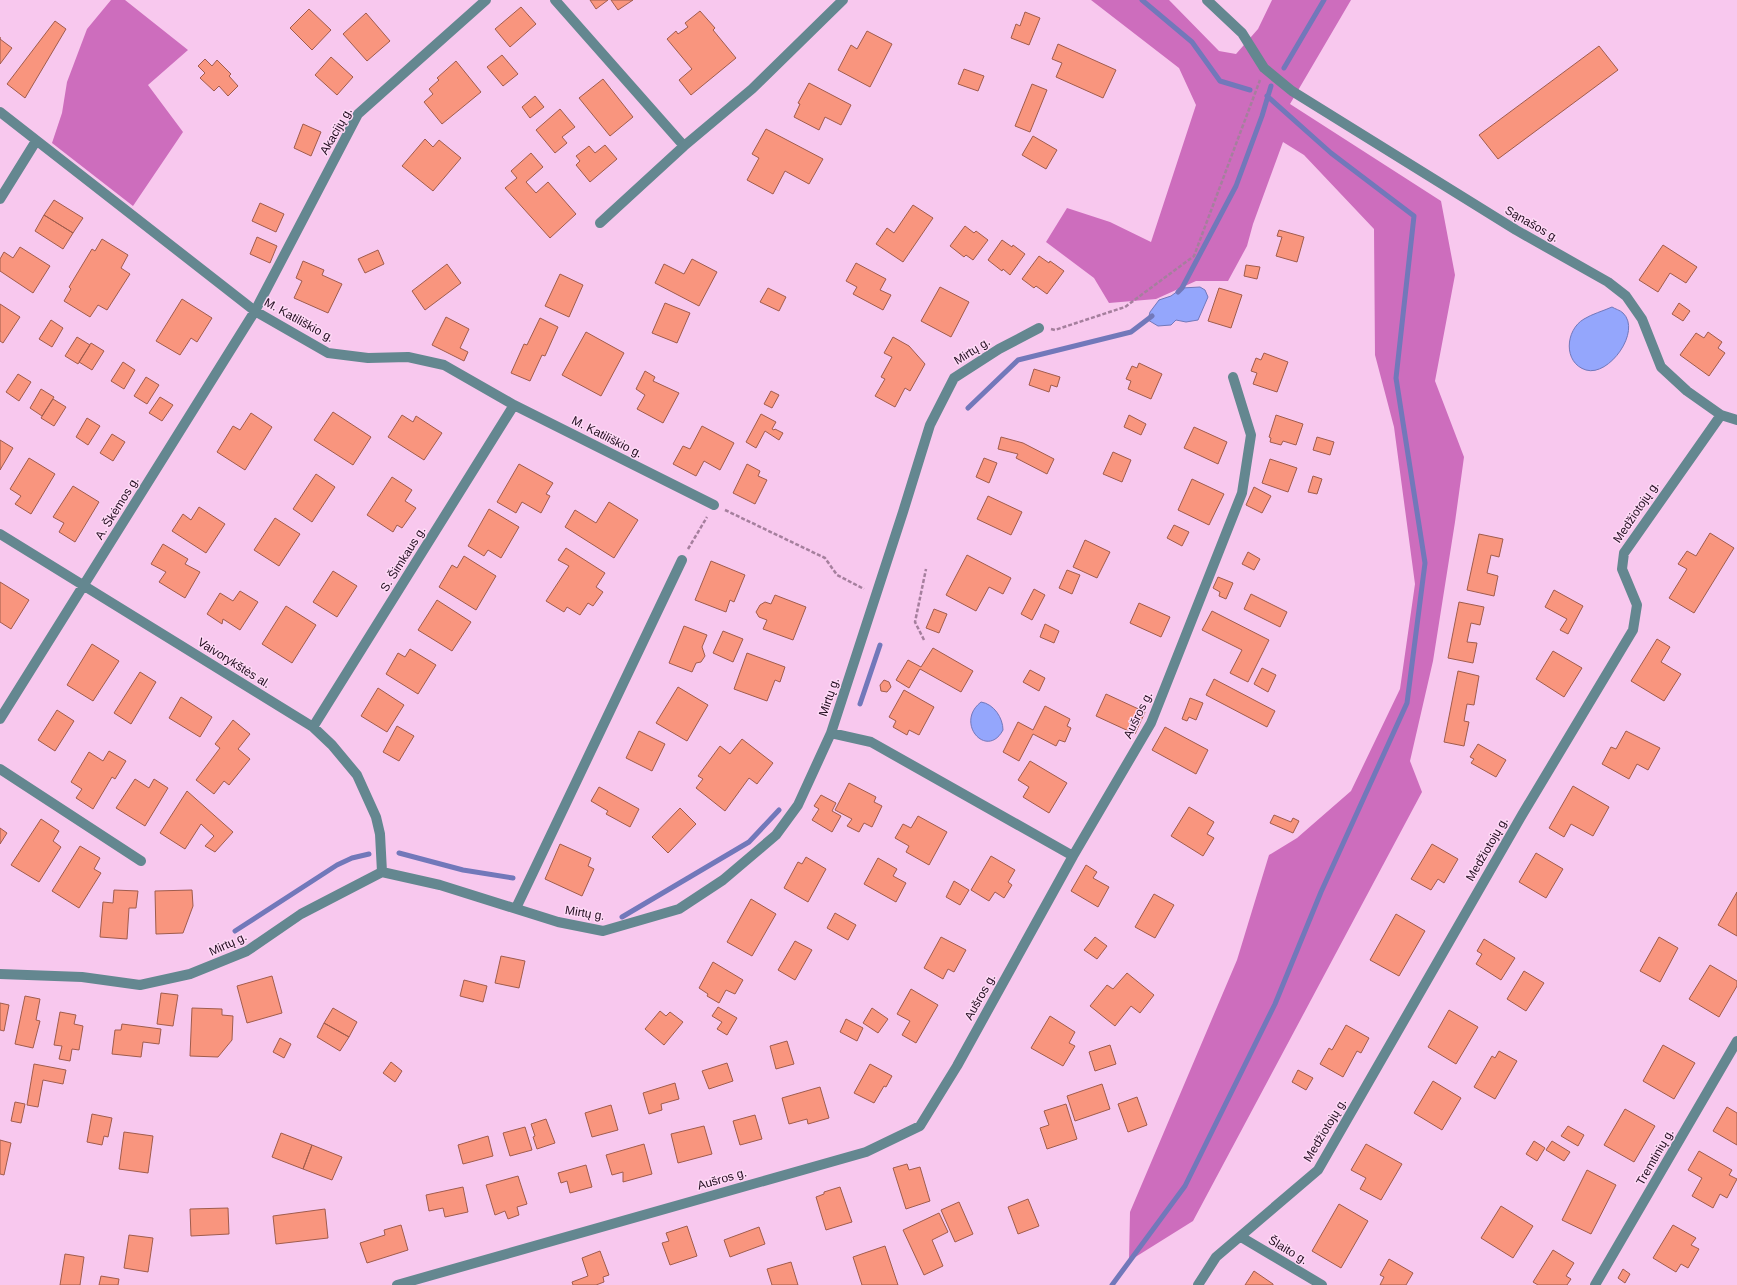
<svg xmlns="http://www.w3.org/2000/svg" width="1737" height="1285" font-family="Helvetica,sans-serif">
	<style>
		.forest { fill: #cd6dbd }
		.water { fill: #94a6fc; stroke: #7278ba }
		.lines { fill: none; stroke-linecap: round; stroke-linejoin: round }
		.stream { stroke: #7278ba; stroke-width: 5 }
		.building { fill: #f9957e; stroke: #a05c4d }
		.path { stroke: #a57f9d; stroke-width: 2.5; stroke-dasharray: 4 2; stroke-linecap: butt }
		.minor { stroke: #648790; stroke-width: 10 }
		.labels { text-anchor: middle; stroke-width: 3; stroke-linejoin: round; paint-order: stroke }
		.street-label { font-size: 12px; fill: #220d1f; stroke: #fed9f6 }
	</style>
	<rect width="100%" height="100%" fill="#f8c8ee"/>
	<path class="forest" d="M111 0H125L188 50 148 85 183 132 133 206 52 143 62 113 67 82 87 29Z
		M1091 0H1169L1219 51 1236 54 1258 29 1272 0H1351L1290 104 1441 201 1455 275 1435 381 1464 457 1455 522 1433 661 1410 761 1422 792 1193 1221 1129 1261 1130 1212 1237 960 1269 855 1297 838 1351 791 1400 689 1415 584 1394 427 1375 355 1374 229 1304 155 1283 142 1253 224 1247 246 1228 281H1196L1156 299 1109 303 1094 278 1046 242 1067 208 1110 222 1151 242 1196 105 1179 68Z"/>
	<path class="water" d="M1200 287 1205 290 1208 297 1198 320 1186 322 1176 320 1171 325 1158 326 1148 320 1150 312 1159 300 1171 296 1182 288Z
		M1612 307C1615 309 1620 310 1623 313 1642 331 1609 377 1586 370 1563 363 1565 330 1584 319 1592 314 1603 311 1612 307Z
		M981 702C994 704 1003 718 1003 730 987 760 954 723 981 702Z"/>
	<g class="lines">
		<path class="stream" d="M1142 0 1192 42 1220 81 1250 90
			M1284 68 1324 0
			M1178 292 1182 288 1236 186 1262 116 1271 86
			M968 408 1018 360 1131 332 1152 316
			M860 704 880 645
			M399 853 463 870 513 878
			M622 917 749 842 779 810
			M235 931 337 865 352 858 369 854
			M1112 1285 1185 1186 1275 1004 1321 892 1407 703 1425 563 1396 378 1414 216 1331 153 1267 96"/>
	</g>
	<path class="building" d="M590 0H608L596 9Z
		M611 0H633L618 10Z
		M521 7 536 24 510 47 495 29Z
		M309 9 331 30 312 50 290 28Z
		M700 11 715 28 713 30 736 58 691 95 679 80 692 69 667 39 676 31 678 34 688 27 685 23Z
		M1025 12 1040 18 1029 45 1011 38 1016 24 1020 26Z
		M366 13 390 41 367 61 343 34Z
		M55 21 66 29 25 98 7 84Z
		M867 31 892 44 870 87 838 70 851 45 857 49Z
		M0 37V39L12 48 0 64Z
		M1058 44 1116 70 1103 98 1056 77 1062 63 1052 59Z
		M1599 46 1618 70 1498 159 1479 135Z
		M502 55 518 74 503 86 487 67Z
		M331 57 353 77 337 95 315 75Z
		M205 59 212 66 217 60 231 74 229 76 238 86 228 96 219 86 214 91 200 78 205 73 198 66Z
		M456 61 481 92 442 124 424 102 433 94 429 89 439 80 437 78Z
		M964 69 984 76 978 91 958 84Z
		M603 79 633 117 610 136 579 98Z
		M809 83 851 105 841 125 825 117 819 130 794 117 800 104 798 103Z
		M1032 84 1047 90 1030 132 1015 126Z
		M535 96 544 107 530 118 522 107Z
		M560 109 575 127 562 137 567 143 555 153 536 130Z
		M303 124 321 132 311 156 294 148Z
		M766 129 823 159 809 184 785 171 773 194 747 180 759 158 752 154Z
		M1033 136 1057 150 1046 169 1022 155Z
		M425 139 433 147 439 140 461 158 433 191 402 166Z
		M605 145 617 159 590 182 576 165 580 161 576 156 589 146 595 153Z
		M531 153 543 167 526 182 536 193 548 182 576 214 550 238 505 188 517 178 511 171Z
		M54 200 83 218 73 233 44 215Z
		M260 203 284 214 276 232 252 221Z
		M913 205 933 218 903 262 876 244 887 228 894 233Z
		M44 215 73 233 63 249 35 231Z
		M965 226 974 233 976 231 988 240 973 260 966 255 964 257 950 246Z
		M1279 230 1304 237 1297 262 1276 256 1282 237 1277 236Z
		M257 237 277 246 270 263 250 254Z
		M102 239 128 255 121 268 130 274 107 310 98 305 90 317 64 301 71 289 69 287 92 249 95 251Z
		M1002 240 1012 247 1013 245 1025 254 1010 275 1003 269 1002 271 988 260Z
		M1663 245 1697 267 1686 283 1670 273 1658 292 1639 280Z
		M20 247 50 266 33 293 0 271V259L4 252 13 258Z
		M378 250 384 264 365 273 358 259Z
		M1039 256 1049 263 1050 261 1064 271 1047 294 1036 286 1034 288 1022 279Z
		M692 259 717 272 699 306 655 283 664 264 684 274Z
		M303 261 324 270 322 275 342 284 328 313 294 298 302 281 296 278Z
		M856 263 886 279 880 290 891 295 883 310 853 294 857 287 846 281Z
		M447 264 461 283 425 310 412 291Z
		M1246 265 1260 267 1257 279 1244 276Z
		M560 274 583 285 569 317 545 306Z
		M940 287 969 302 951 337 921 321Z
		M768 288 786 297 779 311 760 302Z
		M1219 288 1242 295 1231 328 1208 321Z
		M182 299 212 318 197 342 191 338 180 355 156 341Z
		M665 303 690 313 677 343 652 333Z
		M1679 303 1690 311 1683 321 1672 314Z
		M0 304 20 317 3 343 0 341Z
		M446 317 469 329 460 348 468 352 464 361 432 345Z
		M540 318 558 327 545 356 542 355 530 381 511 373 524 344 527 345Z
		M51 320 63 328 52 347 39 339Z
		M586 332 624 353 601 396 562 375Z
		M1708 332 1722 342 1718 348 1725 353 1709 376 1680 355 1696 333 1704 338Z
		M77 337 90 345 78 364 65 356Z
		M893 337 909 346 925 364 910 391 905 388 895 407 875 396 885 379 881 377 892 357 884 353Z
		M91 343 104 351 92 370 79 362Z
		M1264 353 1288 362 1277 392 1253 384 1257 373 1251 371 1256 358 1261 360Z
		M123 362 135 370 124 389 111 381Z
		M1139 363 1162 374 1151 399 1128 389 1131 381 1126 379 1132 366 1137 368Z
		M1034 369 1060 377 1057 387 1051 385 1049 392 1029 385Z
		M645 371 655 377 653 381 679 393 663 423 637 409 645 395 636 389Z
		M18 374 31 382 19 401 6 392Z
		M146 377 159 385 147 404 134 396Z
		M41 389 54 397 42 416 30 408Z
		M771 391 779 395 772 408 764 404Z
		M160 397 173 405 162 421 149 413Z
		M53 399 66 407 54 426 41 418Z
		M333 412 371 437 353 465 314 440Z
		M251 413 272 427 245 470 217 452 233 426 240 430Z
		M761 414 776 422 772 429 774 430 775 429 783 433 779 440 765 431 756 448 746 442Z
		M402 415 413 422 416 416 442 433 424 460 388 437Z
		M1129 415 1146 424 1141 435 1124 427Z
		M1276 415 1303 424 1296 445 1283 441 1281 445 1270 442 1271 438 1269 437Z
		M87 418 100 426 88 445 76 437Z
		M702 426 734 443 720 470 704 461 696 476 673 464 683 446 690 449Z
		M1194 427 1227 442 1218 464 1184 448Z
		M112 434 125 442 113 461 100 453Z
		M1001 437 1023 443 1054 459 1047 474 1016 458 1018 454 998 449Z
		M1317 437 1334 442 1330 455 1313 450Z
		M0 440 13 448 0 470Z
		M1113 452 1131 460 1122 482 1103 474Z
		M29 458 55 474 31 514 15 504 21 496 10 489Z
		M984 458 997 463 989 483 976 477Z
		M1270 459 1297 468 1288 492 1262 483Z
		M519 464 553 483 546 494 550 496 541 513 522 502 516 513 497 502Z
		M747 464 760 471 758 476 767 480 755 504 733 493Z
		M316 474 335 487 312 522 293 509Z
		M1313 476 1322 479 1317 494 1308 492Z
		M392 477 412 490 405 501 416 508 402 528 397 525 393 532 367 515Z
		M1192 479 1224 494 1209 525 1178 510Z
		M73 486 99 502 75 542 59 532 64 523 53 517Z
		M1254 487 1271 496 1262 513 1246 505Z
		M988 496 1022 512 1011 535 977 519Z
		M609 502 638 520 614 558 565 527 575 510 596 523Z
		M199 507 225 524 206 553 172 531 183 514 191 520Z
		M489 509 519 527 501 558 488 550 484 556 468 546Z
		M275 518 300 534 279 566 254 550Z
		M1174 525 1189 532 1182 546 1167 538Z
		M1710 533 1734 548 1694 613 1669 598 1687 569 1678 564 1687 551 1696 556Z
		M1479 534 1503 539 1499 557 1491 555 1487 573 1498 576 1494 596 1467 590Z
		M1085 540 1110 552 1097 578 1073 567Z
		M163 544 188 559 185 564 200 572 185 598 159 582 166 572 151 564Z
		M566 548 605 573 596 587 603 592 593 606 588 603 580 615 567 607 564 612 546 601 569 566 558 560Z
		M1248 552 1260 559 1254 570 1242 564Z
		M967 555 1011 578 1003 594 989 587 976 611 946 595Z
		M464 556 496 576 476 610 439 587 452 565 457 568Z
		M711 561 745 575 734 602 730 600 726 612 695 600Z
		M1067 570 1080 575 1072 594 1059 588Z
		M333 571 357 586 337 617 313 602Z
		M1218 577 1233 583 1226 599 1219 596 1220 592 1213 588Z
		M0 582 29 600 11 629 0 622Z
		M1034 589 1045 595 1032 620 1021 614Z
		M1554 590 1583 606 1568 634 1560 630 1567 619 1545 607Z
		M240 591 258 602 240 630 223 619 222 624 207 614 220 593 233 601Z
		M1251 594 1287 612 1280 627 1244 609Z
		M775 595 806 607 793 640 763 629 767 620 759 617 756 612 760 605 765 602 771 604Z
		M437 600 471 622 452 651 418 630Z
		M1459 602 1484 607 1480 625 1471 623 1467 642 1477 643 1473 663 1448 658Z
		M1139 603 1170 617 1161 637 1130 623Z
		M286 606 316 625 292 663 262 644Z
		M934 609 947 614 939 633 926 628Z
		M1212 611 1269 640 1248 682 1230 673 1242 650 1202 630Z
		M1045 624 1059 631 1054 643 1040 637Z
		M684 626 707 635 702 647 705 656 701 662 696 663 692 672 669 663Z
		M723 631 743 639 733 662 713 653Z
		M1657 639 1670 647 1661 662 1681 674 1664 701 1631 681Z
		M92 644 119 661 93 701 67 685Z
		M933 648 973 671 961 692 920 669 909 688 896 680 908 660 921 667Z
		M410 649 436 665 418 694 386 674 398 653 405 657Z
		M1553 651 1582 668 1564 697 1536 679Z
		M747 653 785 667 780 682 775 680 767 701 734 689Z
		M1262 668 1276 675 1268 692 1254 684Z
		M1030 670 1045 678 1039 691 1023 682Z
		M1458 671 1479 676 1474 705 1467 704 1464 721 1469 722 1464 746 1444 742Z
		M140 672 156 682 131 724 114 713Z
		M1214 679 1275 711 1267 727 1206 695Z
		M884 680 889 682 891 687 887 692 881 691 880 685Z
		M678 687 708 705 687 741 656 723Z
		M378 688 404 705 387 732 361 716Z
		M904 690 934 707 919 735 909 730 907 735 893 727 896 721 889 717Z
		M1106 694 1145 712 1135 734 1096 716Z
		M181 697 212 717 200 737 169 718Z
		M1190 698 1203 703 1196 720 1189 717 1187 721 1182 719Z
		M1045 706 1070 719 1067 726 1071 728 1065 742 1059 740 1056 746 1033 734 1019 761 1003 752 1018 722 1033 730Z
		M57 710 74 721 55 751 38 740Z
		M233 720 250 734 238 749 250 759 229 785 224 781 214 794 196 780 220 748 215 744Z
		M397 726 414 736 399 761 383 752Z
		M1165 727 1208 750 1196 774 1152 750Z
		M639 731 665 744 652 771 626 758Z
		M1626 731 1660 748 1648 770 1637 764 1629 779 1602 764 1611 747 1616 749Z
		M742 739 773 763 757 784 749 778 725 811 696 788 703 779 698 776 720 746 730 754Z
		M1478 744 1506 760 1496 777 1471 763 1474 759 1470 757Z
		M109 751 126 761 115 779 112 777 93 809 76 798 82 789 71 782 89 752 103 761Z
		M1030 761 1067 783 1049 813 1023 797 1029 787 1018 780Z
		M135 779 149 788 154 779 168 788 145 826 116 808Z
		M849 783 876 797 874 802 882 806 872 827 864 823 859 832 847 826 852 819 835 810Z
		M1573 786 1609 807 1593 836 1571 824 1564 837 1549 828Z
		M599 787 639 809 630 827 606 814 608 811 591 801Z
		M187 791 233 832 215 852 205 846 214 836 201 824 185 849 160 833Z
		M821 795 836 803 832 811 841 816 832 832 812 820 819 809 814 806Z
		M1189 807 1214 822 1207 834 1214 838 1203 856 1171 836Z
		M680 808 696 824 668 853 652 837Z
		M1274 815 1291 822 1293 818 1299 821 1293 833 1270 823Z
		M918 816 947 832 929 865 906 852 909 846 895 838 903 824 911 828Z
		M41 819 59 831 53 841 61 847 39 882 11 865Z
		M0 828 7 833 0 844Z
		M560 844 591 858 588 866 594 869 582 896 545 879Z
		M1432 844 1458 859 1444 883 1438 879 1431 890 1411 879Z
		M80 846 100 858 94 869 101 873 79 908 52 891Z
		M1536 853 1563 869 1546 898 1519 882Z
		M991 856 1015 870 1008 882 1012 885 1004 898 995 892 989 901 971 890Z
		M806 857 826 869 808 902 784 888 798 862 802 864Z
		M878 858 897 869 893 876 906 883 896 902 864 884Z
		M1086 865 1097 872 1093 878 1109 887 1098 907 1071 891Z
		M954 881 969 890 960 905 946 897Z
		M114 890 138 891 136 908H129L127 939 100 937 103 902 113 903Z
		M192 890 193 906 183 933 156 934 155 891Z
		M1737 892V936L1718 925Z
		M1154 894 1174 905 1155 938 1135 927Z
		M751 899 776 914 752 956 727 942Z
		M835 913 856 925 848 940 827 928Z
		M1396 914 1425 931 1399 976 1370 960Z
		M941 937 966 950 954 972 948 969 943 979 924 968Z
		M1095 937 1107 946 1097 959 1084 950Z
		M1659 937 1678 948 1660 982 1640 971Z
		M1484 939 1515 958 1501 980 1476 964 1482 954 1477 951Z
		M795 941 812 950 795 980 778 970Z
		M501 956 525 961 519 988 495 983Z
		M713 962 743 980 735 994 726 990 719 1003 707 996 708 994 699 988Z
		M1710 965 1737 981V986L1719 1017 1689 999Z
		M1524 971 1544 983 1526 1011 1507 999Z
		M1127 973 1154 995 1140 1013 1131 1006 1115 1026 1090 1006 1107 985 1113 989Z
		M272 976 282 1013 247 1023 237 986Z
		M464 980 487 986 483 1002 460 996Z
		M911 989 938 1005 916 1043 902 1035 910 1021 897 1014Z
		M161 993 178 995 173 1026 157 1024Z
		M25 996 40 999 36 1020 40 1021 33 1048 15 1044Z
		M0 1003 9 1005 4 1031 0 1030Z
		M718 1007 737 1018 727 1035 717 1029 722 1022 712 1016Z
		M192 1008 222 1009V1015L233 1016 232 1040 218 1057 190 1056Z
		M333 1008 357 1022 349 1037 324 1023Z
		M872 1008 888 1019 878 1033 863 1023Z
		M1449 1010 1478 1027 1456 1064 1428 1047Z
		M660 1011 666 1016 670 1012 683 1022 664 1045 645 1029Z
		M60 1012 76 1015 74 1024 83 1026 79 1050 72 1049 70 1061 59 1059 62 1046 54 1045Z
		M1050 1016 1075 1032 1069 1043 1075 1046 1063 1066 1031 1048Z
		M846 1019 863 1028 857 1041 840 1032Z
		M324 1023 349 1037 340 1051 317 1037Z
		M122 1024 161 1029 159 1044 143 1042 141 1057 112 1054 115 1030H121Z
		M1346 1025 1369 1038 1361 1053 1357 1051 1343 1077 1320 1064 1329 1048 1332 1050Z
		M280 1038 291 1044 284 1058 273 1052Z
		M787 1041 794 1064 776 1069 770 1046Z
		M1110 1045 1116 1064 1095 1071 1089 1052Z
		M1663 1045 1695 1063 1674 1099 1643 1081Z
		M1499 1051 1517 1061 1495 1099 1474 1087 1492 1056 1495 1058Z
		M391 1062 402 1071 395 1082 383 1073Z
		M727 1063 733 1081 709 1089 702 1071Z
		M34 1064 66 1070 63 1084 43 1080 38 1107 27 1105Z
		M870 1064 892 1076 886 1087 884 1086 874 1103 854 1093Z
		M1298 1070 1313 1078 1306 1090 1292 1082Z
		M1433 1081 1461 1098 1442 1130 1414 1113Z
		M675 1083 679 1099 661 1104 662 1110 649 1114 643 1093Z
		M1102 1084 1110 1109 1075 1121 1067 1096Z
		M820 1087 829 1118 808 1124 807 1119 789 1124 782 1098Z
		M1137 1097 1147 1125 1128 1132 1118 1104Z
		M15 1102 25 1104 21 1123 11 1121Z
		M1066 1104 1077 1139 1047 1149 1040 1128 1049 1125 1044 1111Z
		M611 1105 618 1130 592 1137 585 1113Z
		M1727 1107 1737 1113V1145L1713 1131Z
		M1625 1109 1655 1126 1634 1162 1604 1145Z
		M92 1114 112 1118 108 1137 104 1136 102 1145 87 1142Z
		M755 1115 762 1139 740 1145 733 1121Z
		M546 1119 555 1143 537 1149 533 1137 535 1136 531 1124Z
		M704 1126 712 1154 678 1163 671 1134Z
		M1568 1126 1584 1135 1578 1146 1561 1136Z
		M525 1127 532 1150 510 1156 503 1133Z
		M124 1132 153 1136 148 1173 119 1169Z
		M281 1133 312 1145 303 1169 272 1157Z
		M488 1136 493 1156 463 1164 458 1145Z
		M0 1140 11 1143 4 1175 0 1174Z
		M1534 1141 1545 1148 1537 1161 1526 1154Z
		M1552 1141 1570 1152 1564 1161 1546 1150Z
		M644 1144 652 1174 623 1182V1172L612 1175 606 1155Z
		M1366 1144 1402 1164 1381 1200 1360 1189 1366 1178 1351 1170Z
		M312 1145 342 1157 332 1180 303 1169Z
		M1699 1151 1732 1170 1729 1175 1737 1179 1727 1198 1720 1194 1713 1208 1692 1196 1702 1178 1688 1170Z
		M907 1164 909 1170 920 1167 930 1201 906 1209 893 1168Z
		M586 1165 592 1187 570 1193 567 1181 561 1183 558 1173Z
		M1587 1170 1616 1185 1591 1234 1562 1220Z
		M518 1176 527 1204 517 1207 519 1215 508 1219 505 1211 495 1215 486 1185Z
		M463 1187 468 1212 445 1217 443 1208 429 1211 426 1195Z
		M840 1187 852 1222 826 1230 816 1197 824 1194V1192Z
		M1028 1199 1039 1226 1018 1234 1008 1207Z
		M959 1202 973 1234 955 1242 941 1210Z
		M1339 1204 1368 1221 1341 1268 1312 1251Z
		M1501 1206 1533 1226 1513 1258 1481 1238Z
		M228 1208 229 1234 191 1236 190 1209Z
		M325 1209 328 1238 276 1244 273 1216Z
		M939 1213 948 1232 932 1240 943 1266 924 1275 903 1230Z
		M401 1225 408 1250 367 1263 360 1243 385 1235 384 1230Z
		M1673 1225 1696 1238 1691 1245 1699 1249 1688 1268 1681 1264 1676 1272 1653 1258Z
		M687 1226 697 1256 670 1265 662 1243 669 1241 666 1233Z
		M759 1227 765 1244 730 1257 724 1240Z
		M129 1235 153 1238 148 1272 124 1268Z
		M885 1246 898 1285H862L853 1257Z
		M1553 1250 1574 1263 1566 1276 1571 1279 1567 1285H1538L1533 1282Z
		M600 1251 609 1275 603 1277 604 1282 596 1285H573L572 1282 588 1276 582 1258Z
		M65 1254 84 1257 80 1285H60Z
		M1389 1259 1413 1273 1406 1285H1380L1384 1277 1380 1275Z
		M791 1262 798 1285H772L767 1269Z
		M1623 1269 1630 1274 1625 1283 1618 1278Z
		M1254 1271 1273 1284V1285H1245Z
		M101 1276 119 1279 118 1285H99Z"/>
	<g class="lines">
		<path class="path" d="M1051 329 1055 330 1125 307 1194 256 1260 80
			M725 510 825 558 837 575 864 589
			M688 549 707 517
			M924 640 915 622 926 569"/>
		<path class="minor" d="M555 0 684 146
			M1207 0 1242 33 1264 68 1292 91 1516 230 1608 282 1626 296 1642 319 1661 367 1687 391 1721 415 1737 420
			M0 112 255 311 328 353 368 358 408 357 444 365 514 405 714 505
			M0 199 36 141
			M600 223 684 146 752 89 843 0
			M0 534 313 727 332 745 357 775 376 817 380 834 382 872
			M0 719 255 311 358 114 486 0
			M313 727 514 405
			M831 733 871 742 1073 856
			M0 769 141 861
			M516 908 682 560
			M0 974 82 977 140 985 190 974 247 951 301 914 382 872 440 885 558 922 603 931 679 909 723 880 776 835 798 805 831 733 903 512 930 425 954 378 999 349 1039 328
			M1241 1237 1322 1285
			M397 1285 866 1152 920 1126 957 1066 1073 856 1151 723 1242 493 1251 435 1233 377
			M1198 1285 1216 1257 1318 1170 1522 815 1633 630 1637 605 1622 569 1624 553 1721 415
			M1595 1285 1737 1041"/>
	</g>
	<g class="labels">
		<g class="street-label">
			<text transform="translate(336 131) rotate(-60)" y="4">Akacijų g.</text>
			<text transform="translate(1532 224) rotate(30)" y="4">Sąnašos g.</text>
			<text transform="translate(299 320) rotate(29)" y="4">M. Katiliškio g.</text>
			<text transform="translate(972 351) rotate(-32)" y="4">Mirtų g.</text>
			<text transform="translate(607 437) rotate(27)" y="4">M. Katiliškio g.</text>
			<text transform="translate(117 508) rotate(-58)" y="4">A. Škėmos g.</text>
			<text transform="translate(1636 512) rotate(-56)" y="4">Medžiotojų g.</text>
			<text transform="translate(403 559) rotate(-58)" y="4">S. Šimkaus g.</text>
			<text transform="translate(234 663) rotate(32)" y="4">Vaivorykštės al.</text>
			<text transform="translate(829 697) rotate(-71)" y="4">Mirtų g.</text>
			<text transform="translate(1138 715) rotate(-64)" y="4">Aušros g.</text>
			<text transform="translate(1487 849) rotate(-60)" y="4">Medžiotojų g.</text>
			<text transform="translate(585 913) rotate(9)" y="4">Mirtų g.</text>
			<text transform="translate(228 944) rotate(-25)" y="4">Mirtų g.</text>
			<text transform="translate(980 997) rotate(-61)" y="4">Aušros g.</text>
			<text transform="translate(1325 1130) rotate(-59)" y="4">Medžiotojų g.</text>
			<text transform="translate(1655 1157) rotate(-60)" y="4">Tremtinių g.</text>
			<text transform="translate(722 1179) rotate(-16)" y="4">Aušros g.</text>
			<text transform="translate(1288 1250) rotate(31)" y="4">Šlaito g.</text>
		</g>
	</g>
</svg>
